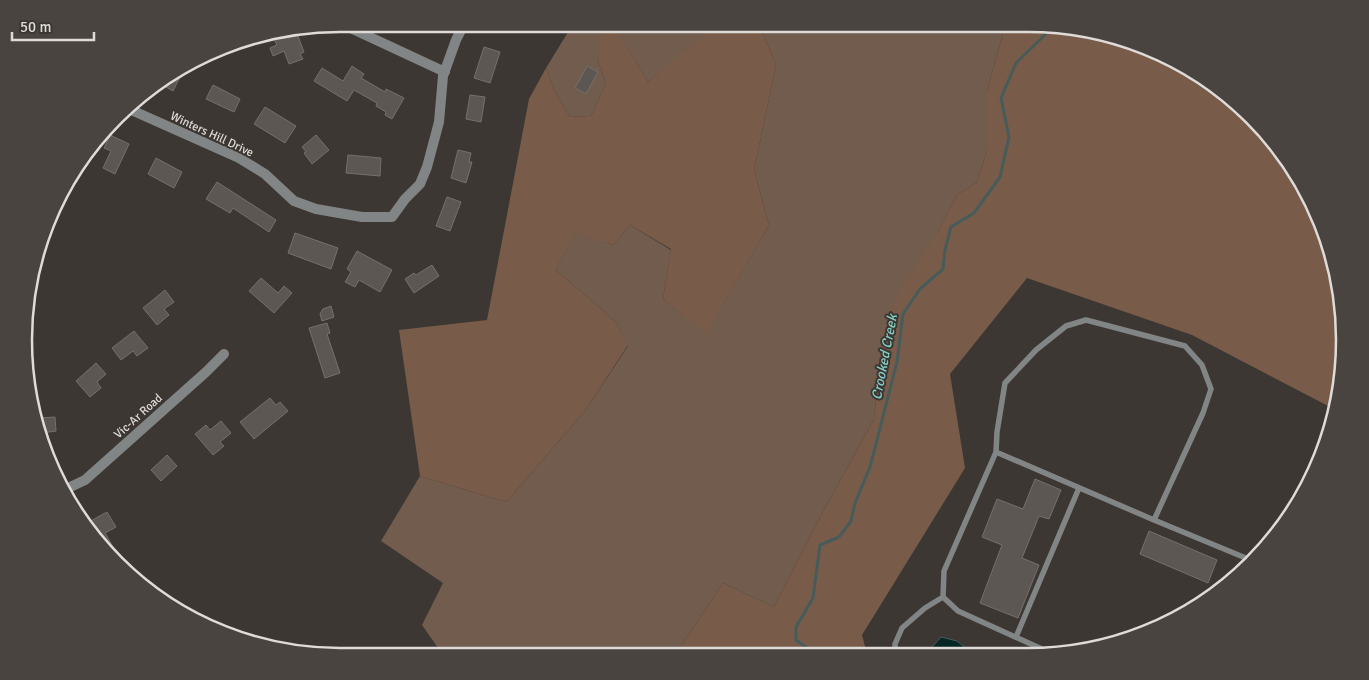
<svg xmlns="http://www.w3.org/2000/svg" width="1369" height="680" font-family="Signika,sans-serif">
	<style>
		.green { fill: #715c4d }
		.forest { fill: #785c49 }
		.water { fill: #062623; stroke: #475c5a }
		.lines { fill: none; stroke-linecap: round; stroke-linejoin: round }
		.stream { stroke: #475c5a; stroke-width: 3 }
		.building { fill: #5c5753; stroke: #75706c }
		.lane { stroke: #828585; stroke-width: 5.5 }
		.street { stroke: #828585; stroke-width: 10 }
		.labels { text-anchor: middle; stroke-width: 4; stroke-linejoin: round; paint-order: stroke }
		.street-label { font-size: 12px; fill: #dfdbd9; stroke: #3c3733 }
		.water-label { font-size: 14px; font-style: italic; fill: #84cfc6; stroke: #3c3733 }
		.rim { fill: none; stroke: #dfdbd9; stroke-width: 2.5 }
	</style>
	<rect width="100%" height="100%" fill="#3c3733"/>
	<path class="green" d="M573 24H719L648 82 615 28 597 58 606 83 591 116 570 117 554 90 546 68Z
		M759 24H1015L1004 30 987 91V150L977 182 957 195 882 339 874 419 825 508 774 607 723 583 675 655H443L422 625 443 583 381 541 420 476 506 502 585 411 628 346 616 322 556 270 575 232 613 245 630 225 671 250 663 299 706 333 769 225 754 170 776 65Z"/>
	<path class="forest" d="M719 24H759L776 65 754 170 769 225 706 334 663 299 671 249 630 225 613 245 575 233 556 270 616 322 628 345 585 411 506 502 420 476 399 330 487 320 529 99 546 68 554 90 570 117 591 116 606 83 597 58 600 37 615 27 648 82 684 51Z
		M1015 24H1049L1169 56 1267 131 1328 238 1345 360 1332 408 1192 335 1027 278 950 374 965 468 862 635 867 654 675 655 723 583 774 607 825 508 874 419 882 339 897 294 937 233 957 195 977 182 987 150V91L1004 30Z"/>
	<path class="water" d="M941 637 957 641 973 654H926Z"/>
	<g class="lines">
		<path class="stream" d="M815 654 796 640V627L813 598 820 545 839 537 851 521 855 503 870 467 897 362 903 314 920 289 943 269 945 250 951 227 974 213 1000 177 1009 137 1001 98 1016 63 1054 26"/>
	</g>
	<path class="building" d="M296 31 304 52 300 54 303 59 289 64 284 51 273 56 270 48 277 45 272 35Z
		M484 47 500 52 490 83 474 78Z
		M352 66 364 74 361 78 385 92 386 89 404 98 392 119 385 115 386 112 376 106 377 103 354 90 347 101 314 81 322 68 343 81Z
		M587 66 598 72 586 94 575 88Z
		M184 69 173 91 159 83 167 79Z
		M213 85 240 99 234 112 206 99Z
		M470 95 485 97 481 122 466 119Z
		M265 107 296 126 285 143 254 124Z
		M110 135 129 144 115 174 103 168 111 151 104 148Z
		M316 135 329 150 312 164 304 153 306 152 302 147Z
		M458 150 471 153 469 162H472L466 183 451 178Z
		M348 155 381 158 380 176 346 173Z
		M156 158 182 172 174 188 148 174Z
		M217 182 276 220 269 232 233 208 230 213 206 199Z
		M447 197 461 202 450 231 436 226Z
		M295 233 338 248 331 269 288 253Z
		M357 251 392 270 380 292 359 280 355 287 345 282 351 272 347 269Z
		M432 265 439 276 414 293 405 279 414 273 416 275Z
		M261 278 278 293 284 286 292 293 274 313 249 291Z
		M165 290 174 302 164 309 169 315 157 325 143 308Z
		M331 306 334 317 322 321 320 314 323 309Z
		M327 323 330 333 327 334 340 373 325 378 309 328Z
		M134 331 148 348 137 356 133 351 121 360 112 348Z
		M96 363 106 374 97 382 101 388 90 397 76 381Z
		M270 398 276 405 280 402 288 411 254 439 240 422Z
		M55 417 56 431 42 433 38 418Z
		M221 421 231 433 220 442 224 446 213 455 195 434 206 425 210 430Z
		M167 455 177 466 161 481 151 470Z
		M1035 479 1061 490 1049 519 1039 516 1022 558 1039 565 1018 618 980 603 1002 545 982 537 997 499 1023 509Z
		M107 512 116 527 105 533 116 552 111 556 87 523Z
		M1149 531 1217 560 1208 583 1140 554Z"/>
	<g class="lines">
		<path class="lane" d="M996 452 1154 520 1253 561
			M1016 637 1079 488
			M895 654V644L902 628 925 608 943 597
			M1053 654 958 611 943 597 944 571 996 452 997 432 1005 383 1036 350 1066 326 1086 320 1185 346 1202 365 1211 389 1203 413 1154 520"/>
		<path class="street" d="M344 25 445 72
			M129 109 239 158 265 174 294 201 316 209 362 217H392L405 199 420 184 427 167 439 122 443 76 456 40 464 24
			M64 490 85 480 206 372 224 354"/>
	</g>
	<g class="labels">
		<g class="street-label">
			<text transform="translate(212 134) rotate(25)" y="4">Winters Hill Drive</text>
			<text transform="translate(138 416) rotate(-42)" y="4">Vic-Ar Road</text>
		</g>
		<g class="water-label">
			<text transform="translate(884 357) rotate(-79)" y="5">Crooked Creek</text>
		</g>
	</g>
	<path d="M0 0H1369V680H0ZM340 32H1028A308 308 0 0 1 1336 340V340A308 308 0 0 1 1028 648H340A308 308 0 0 1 32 340V340A308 308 0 0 1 340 32Z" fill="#494440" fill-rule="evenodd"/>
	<path class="rim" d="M340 32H1028A308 308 0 0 1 1336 340V340A308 308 0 0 1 1028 648H340A308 308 0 0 1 32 340V340A308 308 0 0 1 340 32Z"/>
	<path d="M12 32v8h82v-8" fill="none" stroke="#dfdbd9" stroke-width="2.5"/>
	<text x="20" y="32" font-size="15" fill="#dfdbd9" stroke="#3c3733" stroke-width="4" paint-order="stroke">50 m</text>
</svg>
